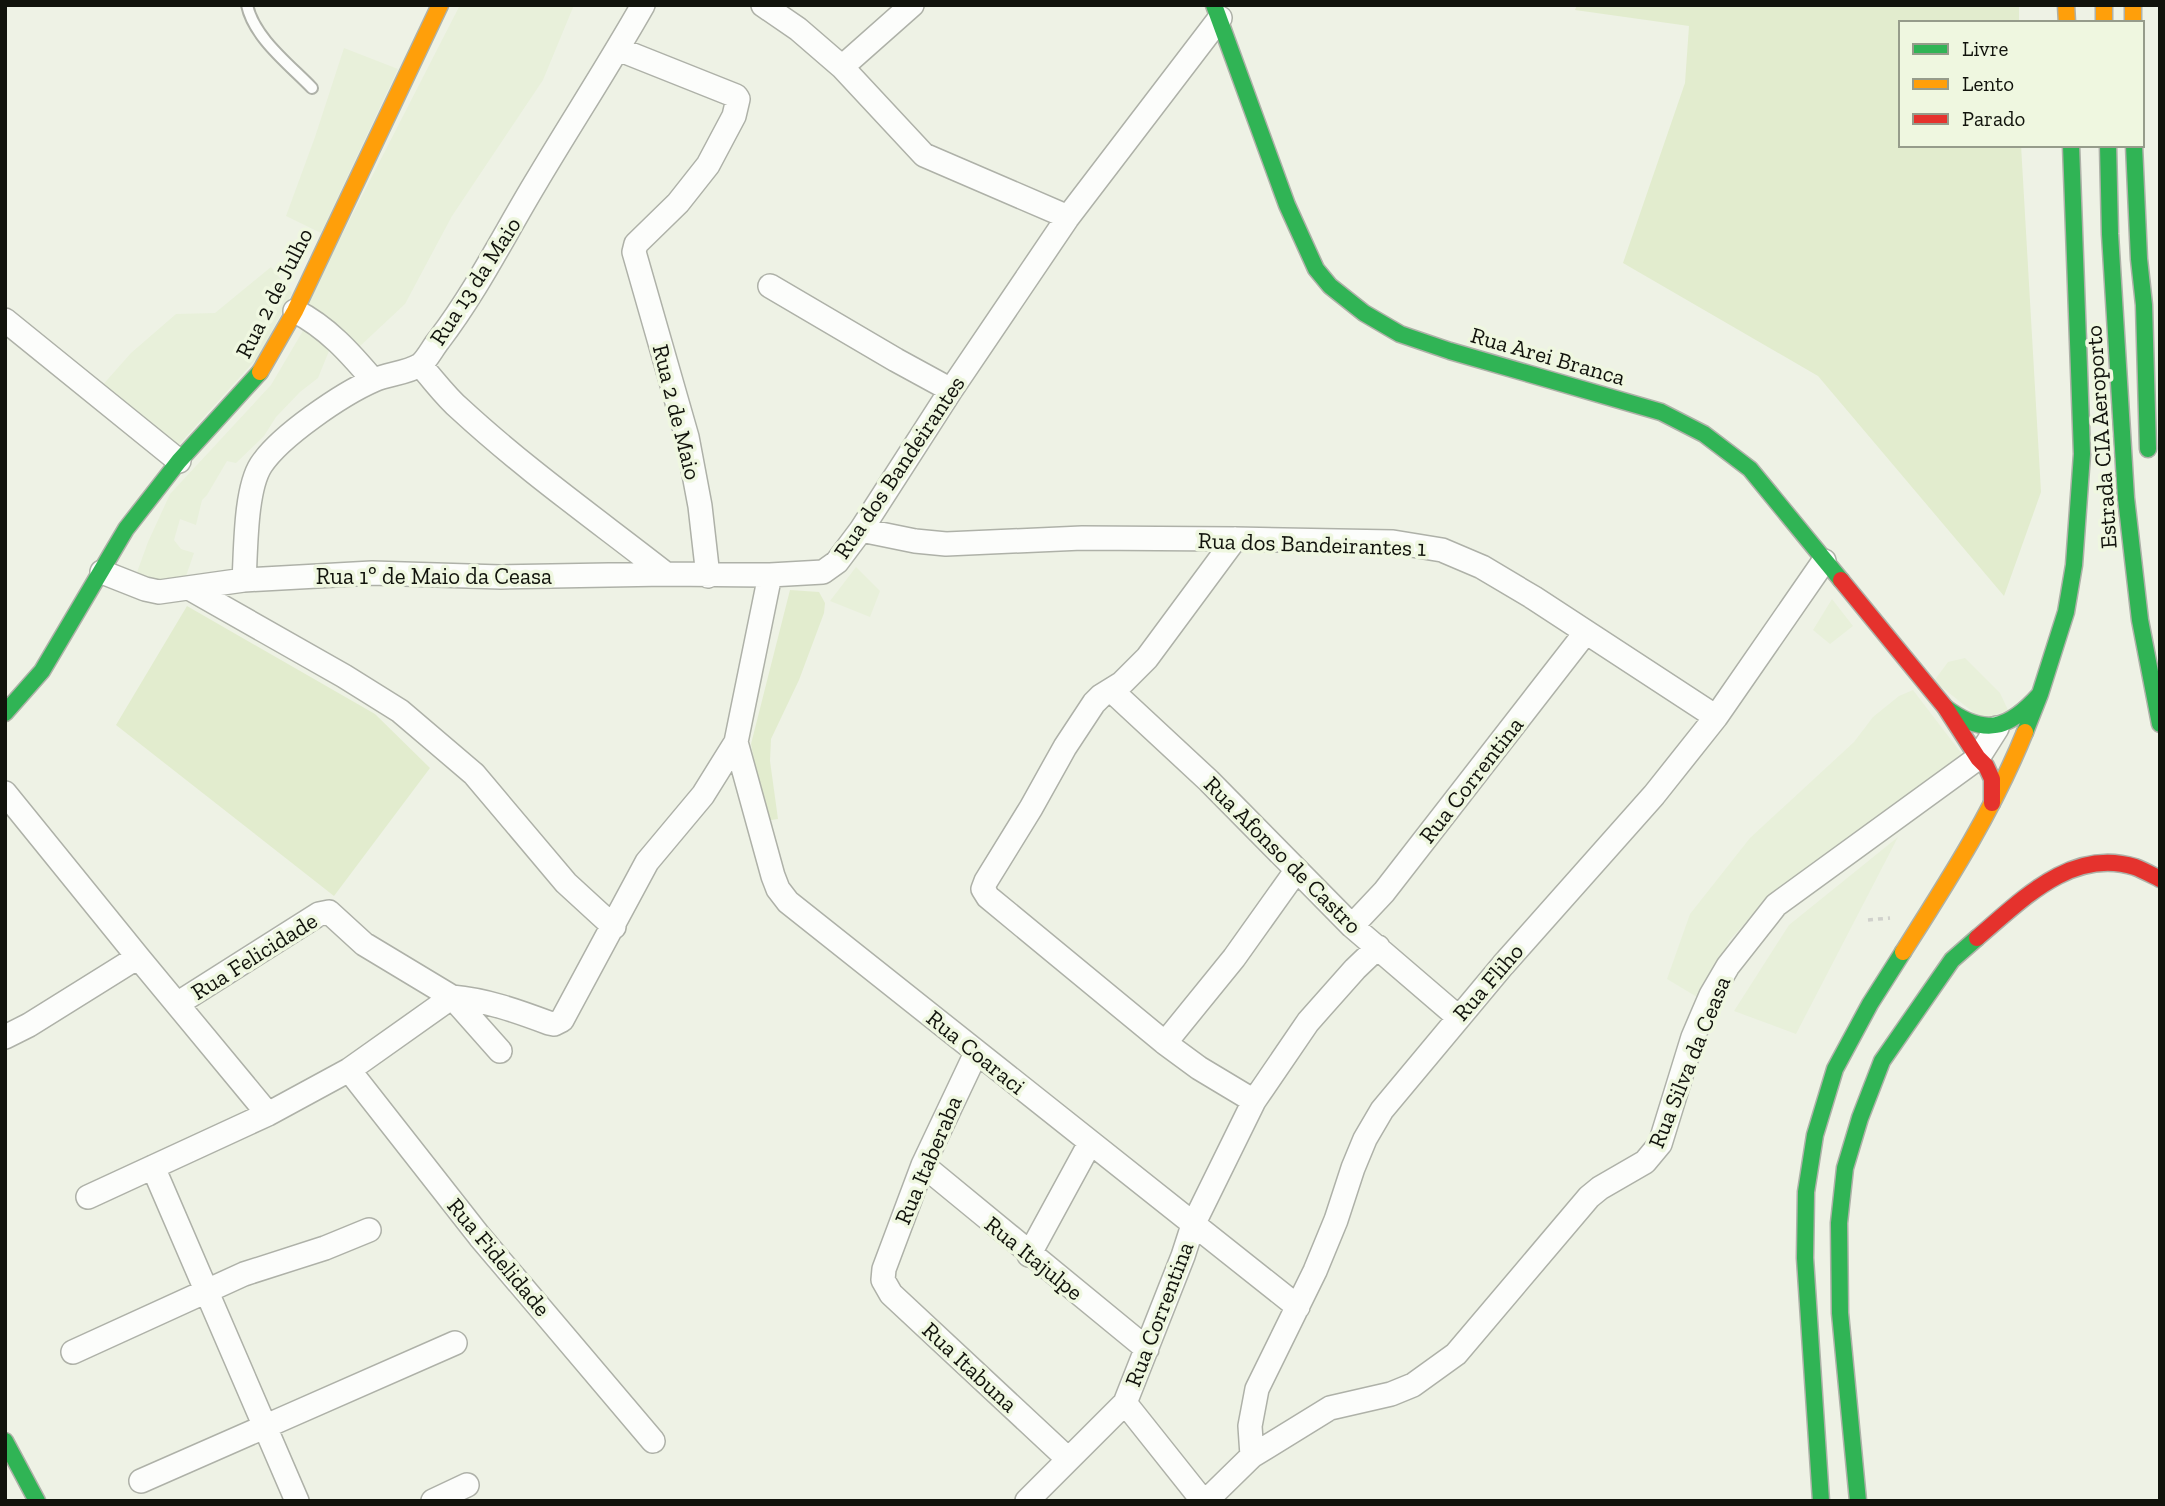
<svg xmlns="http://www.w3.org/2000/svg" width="2165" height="1506" font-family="'Zilla Slab',serif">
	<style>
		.built { fill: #e8f0da }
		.green { fill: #e2ecce }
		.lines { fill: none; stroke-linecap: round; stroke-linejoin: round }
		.lane-casing { stroke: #aeb1a8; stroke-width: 14 }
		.street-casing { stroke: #aeb1a8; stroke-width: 26 }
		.fast-casing { stroke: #aeb1a8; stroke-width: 19 }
		.slow-casing { stroke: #aeb1a8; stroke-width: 19 }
		.jam-casing { stroke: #aeb1a8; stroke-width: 19 }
		.path { stroke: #d0d1cc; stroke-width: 3.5; stroke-dasharray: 5 5; stroke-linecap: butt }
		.lane { stroke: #fcfdfb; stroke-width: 10 }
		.street { stroke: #fcfdfb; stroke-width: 23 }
		.fast { stroke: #30b455; stroke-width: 16 }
		.slow { stroke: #ff9f0a; stroke-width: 16 }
		.jam { stroke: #e5322d; stroke-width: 16 }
		.labels { text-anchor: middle; stroke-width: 7; stroke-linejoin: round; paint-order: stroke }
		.street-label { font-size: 23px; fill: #11130c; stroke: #eff7e0 }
	</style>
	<rect width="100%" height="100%" fill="#eef2e5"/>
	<path class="built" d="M460 5H574L543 80 452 216 405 304 358 348 306 305Z
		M344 48 398 69 321 233 286 216 315 137Z
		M271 267 292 293 259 356 175 449 100 388 131 353 176 314 215 313Z
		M304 329 331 346 318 378 300 392 276 417 264 436 236 463 227 461 207 495 202 500 196 525 180 519 174 540 181 549 194 553 184 582 155 586 136 575 148 542 170 494 271 385Z
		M856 567 880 591 870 617 830 601Z
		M1832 599 1853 626 1830 644 1813 630Z
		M1965 658 2000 693 2008 710 1983 720 1934 681 1948 662Z
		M1913 690 1965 758 1766 900 1729 941 1702 1000 1667 979 1690 914 1750 838 1854 742 1873 717 1899 696Z
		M1898 837 1796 1034 1734 1011 1789 925Z"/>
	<path class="green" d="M1577 5H2019V23H1901V145H2021L2041 492 2004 596 1818 376 1623 263 1685 83 1689 26 1575 10Z
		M790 590 819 592 825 603 824 613 799 680 771 739 770 761 778 819 765 821 751 744Z
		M187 606 375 714 430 768 334 896 116 725Z"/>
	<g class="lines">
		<g class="lane-casing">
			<path id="lane" d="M247 5C254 38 290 65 312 88"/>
		</g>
		<g class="street-casing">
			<path id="street" d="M763 5 798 29 842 67 924 155 1068 217
				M618 49 736 96 738 99 734 116 708 165 678 203 636 244 634 252 687 437 700 506 708 576
				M842 67 912 5
				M770 286 896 360 951 390
				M295 311C327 327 350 353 373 380
				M5 320 179 461
				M420 365C433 379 445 396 460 409 525 469 597 520 666 574
				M861 530 915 541 946 544 1082 538 1235 539 1393 542 1442 550 1482 567 1534 598 1716 717
				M1235 539 1147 658 1122 683 1101 696 1094 703 1065 747 1031 808 986 881 983 889 988 897 1165 1043 1199 1068 1254 1101
				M102 572 145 589 159 592 244 580 372 573 501 577 666 574 770 575
				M244 580C246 550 245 490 261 465 280 436 342 394 374 380 388 374 407 373 420 365 427 360 433 347 439 340 477 290 504 235 536 182 571 123 609 65 643 5
				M189 588 344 676 400 711 474 774 566 883 614 927
				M1111 690 1209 781 1352 926 1458 1017
				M736 742 773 876 778 889 788 902 1298 1307
				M5 793 138 957 268 1114
				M1352 926 1384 892 1586 632
				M452 997C486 1000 517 1011 549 1023L554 1024 562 1020 647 862 703 795 736 742 770 575 823 572 837 562 861 530 951 390 1068 217 1220 18
				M177 1004 319 914 329 912 364 944 452 997 500 1051
				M5 1037 29 1025 138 957
				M1165 1043 1234 958 1296 871
				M976 1053 923 1165 884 1269 883 1280 891 1294 1068 1459
				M349 1070 480 1237 653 1441
				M923 1165 1147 1349
				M153 1167 297 1501
				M88 1197 268 1114 349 1070 452 997
				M1029 1255 1090 1143
				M73 1352 244 1274 325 1248 369 1230
				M1125 1403 1203 1501
				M1252 1456 1250 1426 1257 1389 1315 1271 1336 1220 1353 1168 1365 1139 1382 1110 1503 965 1654 795 1716 717 1824 561
				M141 1481 455 1343
				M433 1501 467 1485
				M1027 1501 1125 1403 1183 1256 1193 1225 1254 1101 1308 1022 1355 969 1378 947
				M1206 1501 1252 1456 1330 1408 1391 1394 1413 1385 1456 1354 1589 1197 1600 1188 1645 1162 1660 1144 1693 1037 1711 995 1728 966 1776 905 1978 758 1997 728"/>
		</g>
		<g class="fast-casing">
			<path id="fast" d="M1214 5 1287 205 1316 269 1330 286 1364 313 1400 334 1450 351 1661 412 1704 434 1750 469 1841 580
				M2108 145 2110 234 2126 498 2140 620 2160 724
				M2134 145 2139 259 2144 305 2148 449
				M1946 708C1985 737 2009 729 2040 694
				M5 713 42 671 126 529 179 461 260 372
				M2025 732 2040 694 2066 612 2074 565 2082 454 2071 145
				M5 1441 37 1501
				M1821 1501 1805 1258 1806 1192 1815 1135 1835 1069 1870 1004 1903 952
				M1858 1501 1840 1313 1839 1223 1845 1168 1860 1118 1882 1061 1952 960 1977 938"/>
		</g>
		<g class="slow-casing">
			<path id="slow" d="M2066 5 2067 23
				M2104 5V23
				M2133 5V23
				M260 372 295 311 440 5
				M1903 952C1950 878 1992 813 2025 732"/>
		</g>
		<g class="jam-casing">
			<path id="jam" d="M1841 580 1945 707 1978 758 1986 766 1992 779V803
				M1977 938C2021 901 2071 847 2135 867 2143 870 2152 875 2160 879"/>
		</g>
		<path class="path" d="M1868 920 1890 918"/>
		<use href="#lane" class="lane"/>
		<use href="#street" class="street"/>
		<use href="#fast" class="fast"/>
		<use href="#slow" class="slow"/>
		<use href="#jam" class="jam"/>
	</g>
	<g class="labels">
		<g class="street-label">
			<text transform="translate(475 281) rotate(-57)" y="8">Rua 13 da Maio</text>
			<text transform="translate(274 293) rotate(-63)" y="8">Rua 2 de Julho</text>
			<text transform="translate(1548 356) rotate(16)" y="8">Rua Arei Branca</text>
			<text transform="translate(677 412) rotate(76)" y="8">Rua 2 de Maio</text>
			<text transform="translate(2101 437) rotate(-94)" y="8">Estrada CIA Aeroporto</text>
			<text transform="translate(899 467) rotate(-56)" y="8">Rua dos Bandeirantes</text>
			<text transform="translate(1312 544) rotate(2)" y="8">Rua dos Bandeirantes 1</text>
			<text x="434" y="584">Rua 1º de Maio da Ceasa</text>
			<text transform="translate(1471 780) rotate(-52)" y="8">Rua Correntina</text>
			<text transform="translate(1283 855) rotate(45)" y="8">Rua Afonso de Castro</text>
			<text transform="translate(254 956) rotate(-32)" y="8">Rua Felicidade</text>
			<text transform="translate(1488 982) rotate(-49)" y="8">Rua Fliho</text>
			<text transform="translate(976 1052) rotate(39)" y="8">Rua Coaraci</text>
			<text transform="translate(1689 1062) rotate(-68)" y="8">Rua Silva da Ceasa</text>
			<text transform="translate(928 1160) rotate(-67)" y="8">Rua Itaberaba</text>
			<text transform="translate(499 1257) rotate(50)" y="8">Rua Fidelidade</text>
			<text transform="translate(1034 1258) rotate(39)" y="8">Rua Itajulpe</text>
			<text transform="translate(1159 1314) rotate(-69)" y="8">Rua Correntina</text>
			<text transform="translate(970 1367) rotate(43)" y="8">Rua Itabuna</text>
		</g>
	</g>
	<rect width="2165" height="1506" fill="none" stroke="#11130c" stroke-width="14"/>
	<rect x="1899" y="21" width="245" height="126" fill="#eff7e0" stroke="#969c8b" stroke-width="2"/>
	<rect x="1913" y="44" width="35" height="10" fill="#30b455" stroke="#969c8b" stroke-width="2"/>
	<text x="1962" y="56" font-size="21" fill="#11130c">Livre</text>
	<rect x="1913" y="79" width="35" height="10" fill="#ff9f0a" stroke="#969c8b" stroke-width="2"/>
	<text x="1962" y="91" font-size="21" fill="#11130c">Lento</text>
	<rect x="1913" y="114" width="35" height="10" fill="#e5322d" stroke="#969c8b" stroke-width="2"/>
	<text x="1962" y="126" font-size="21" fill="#11130c">Parado</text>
</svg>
